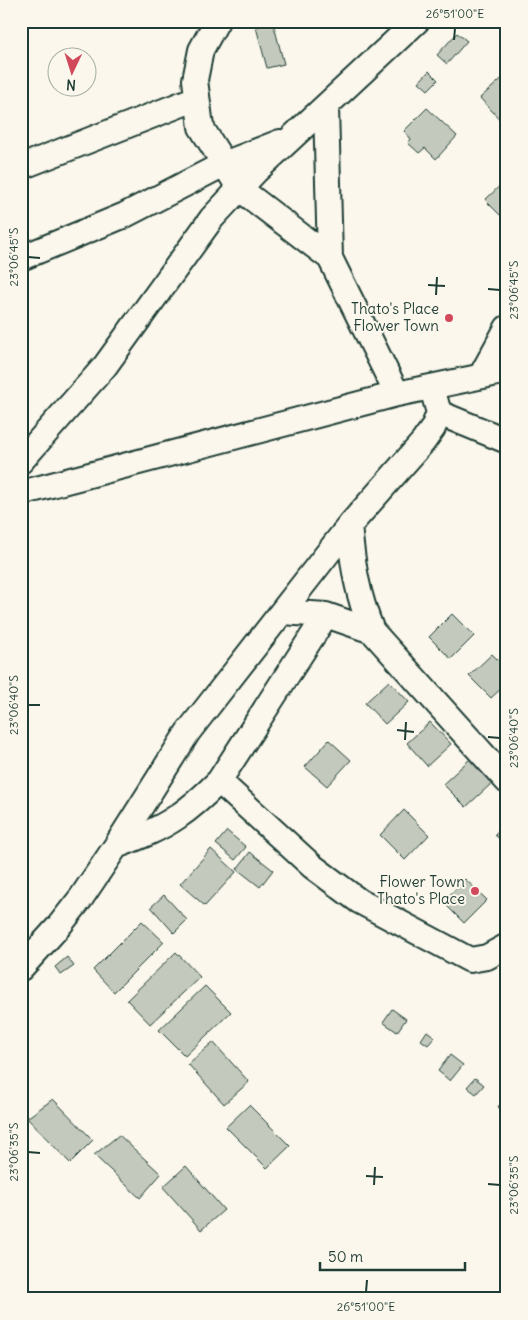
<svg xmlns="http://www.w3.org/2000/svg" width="528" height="1320" font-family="Delius,sans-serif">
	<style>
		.building { fill: #c4c9be; stroke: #1f3d34 }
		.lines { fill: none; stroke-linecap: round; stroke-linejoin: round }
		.minor-casing { stroke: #1f3d34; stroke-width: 28 }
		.minor { stroke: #fbf7ec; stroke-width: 24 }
		.ticks { fill: none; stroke: #1f3d34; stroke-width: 2 }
		.poi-dot { fill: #d1495b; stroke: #fbf7ec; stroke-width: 2 }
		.labels { text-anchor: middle; stroke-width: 4; stroke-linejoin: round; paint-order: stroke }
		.poi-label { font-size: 15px; fill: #1f3d34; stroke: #fbf7ec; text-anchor: end }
		.neatline { fill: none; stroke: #1f3d34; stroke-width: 2 }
		.ticks-label { font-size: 12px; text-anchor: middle; fill: #1f3d34 }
	</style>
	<rect width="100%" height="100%" fill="#fbf7ec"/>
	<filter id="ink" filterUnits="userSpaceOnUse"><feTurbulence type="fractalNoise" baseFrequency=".02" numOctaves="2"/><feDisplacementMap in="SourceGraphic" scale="10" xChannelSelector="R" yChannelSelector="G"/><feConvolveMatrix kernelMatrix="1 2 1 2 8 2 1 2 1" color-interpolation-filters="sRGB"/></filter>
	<g filter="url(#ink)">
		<path class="building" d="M273 22 284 64 267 68 256 27Z
			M457 33 467 41 447 64 437 55Z
			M429 71 438 80 428 90 419 82Z
			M507 74V123L505 125 480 98Z
			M427 108 457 136 436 159 425 148 419 153 408 143 411 139 404 131Z
			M507 179V211L501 216 485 200Z
			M452 614 474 636 451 659 429 637Z
			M492 654 507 669V683L491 698 469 676Z
			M389 681 409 702 385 724 365 703Z
			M430 722 451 744 427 766 407 743Z
			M329 740 351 760 327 786 305 767Z
			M470 759 492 783 466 807 443 784Z
			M404 810 429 835 405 860 380 835Z
			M507 822V846L495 835Z
			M227 831 246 847 235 860 216 844Z
			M211 849 236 872 205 906 180 884Z
			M250 852 273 870 260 887 237 869Z
			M465 879 487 900 464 923 443 902Z
			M164 895 187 920 174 933 151 907Z
			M142 921 164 942 114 992 93 970Z
			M176 952 200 977 150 1024 127 1000Z
			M67 957 74 966 61 975 55 967Z
			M205 986 231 1012 185 1056 159 1030Z
			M392 1009 406 1019 397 1032 383 1022Z
			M427 1031 435 1037 428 1045 421 1040Z
			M213 1042 249 1082 224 1104 188 1064Z
			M450 1055 463 1065 450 1081 438 1071Z
			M475 1078 484 1085 476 1094 467 1087Z
			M53 1099 93 1140 70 1163 27 1118Z
			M503 1100 507 1103V1111L505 1113 498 1107Z
			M249 1105 290 1146 267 1168 226 1127Z
			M119 1135 161 1174 140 1198 94 1155Z
			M186 1166 224 1210 201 1230 163 1187Z"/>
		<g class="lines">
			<g class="minor-casing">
				<path id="minor" d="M217 21 201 50 195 80 201 127 240 189 330 258
					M326 107 330 258 397 394
					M21 167 197 98
					M21 258 125 215 224 164 280 142
					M481 376 507 328
					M439 413 507 441
					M21 461 105 366 212 218 256 171 417 21
					M21 493 397 394 507 371
					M349 526C353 567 357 593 372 631L507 781
					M282 612 326 615 372 631
					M219 781 312 866 359 901 470 960 487 957 507 946
					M116 846C137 838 158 830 177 817 192 807 206 794 219 781L326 615
					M21 968 59 926 81 898 116 846 188 732 349 526 423 442 433 428 439 413 432 388"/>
			</g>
			<use href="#minor" class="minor"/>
		</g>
	</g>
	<path class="ticks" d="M454 40 455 28M28 257 40 258M428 285 445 286M488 289 500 290M436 295 437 277M28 705H40M397 730 414 732M488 737 500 738M405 740 406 722M28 1152 40 1153M366 1176 383 1177M488 1184 500 1185M374 1185 375 1167M366 1292 367 1280"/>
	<g class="poi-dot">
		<circle cx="449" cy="318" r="5"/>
		<circle cx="475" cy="891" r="5"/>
	</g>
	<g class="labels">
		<g class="poi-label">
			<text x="439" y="314">Thato's Place<tspan x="439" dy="17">Flower Town</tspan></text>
			<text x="465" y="887">Flower Town<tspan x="465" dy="17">Thato's Place</tspan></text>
		</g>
	</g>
	<rect width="528" height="1320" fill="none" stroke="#fbf7ec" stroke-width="55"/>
	<g transform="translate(72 72) rotate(184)"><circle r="24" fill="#fbf7ec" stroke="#a3ada2"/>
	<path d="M0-4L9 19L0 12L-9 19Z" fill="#d1495b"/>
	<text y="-8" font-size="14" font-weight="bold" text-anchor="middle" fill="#1f3d34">N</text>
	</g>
	<path d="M320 1262v8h145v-8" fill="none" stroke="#1f3d34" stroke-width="2.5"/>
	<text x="328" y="1262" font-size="15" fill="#1f3d34" stroke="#fbf7ec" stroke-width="4" paint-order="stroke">50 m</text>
	<rect x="28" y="28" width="472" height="1264" class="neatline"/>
	<g class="ticks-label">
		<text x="455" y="18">26°51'00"E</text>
		<text transform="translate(14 257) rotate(-90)" y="4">23°06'45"S</text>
		<text transform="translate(514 290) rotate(-90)" y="4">23°06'45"S</text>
		<text transform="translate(14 705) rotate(-90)" y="4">23°06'40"S</text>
		<text transform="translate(514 738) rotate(-90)" y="4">23°06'40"S</text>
		<text transform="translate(14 1152) rotate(-90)" y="4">23°06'35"S</text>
		<text transform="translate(514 1185) rotate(-90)" y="4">23°06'35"S</text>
		<text x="366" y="1311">26°51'00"E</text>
	</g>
</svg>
